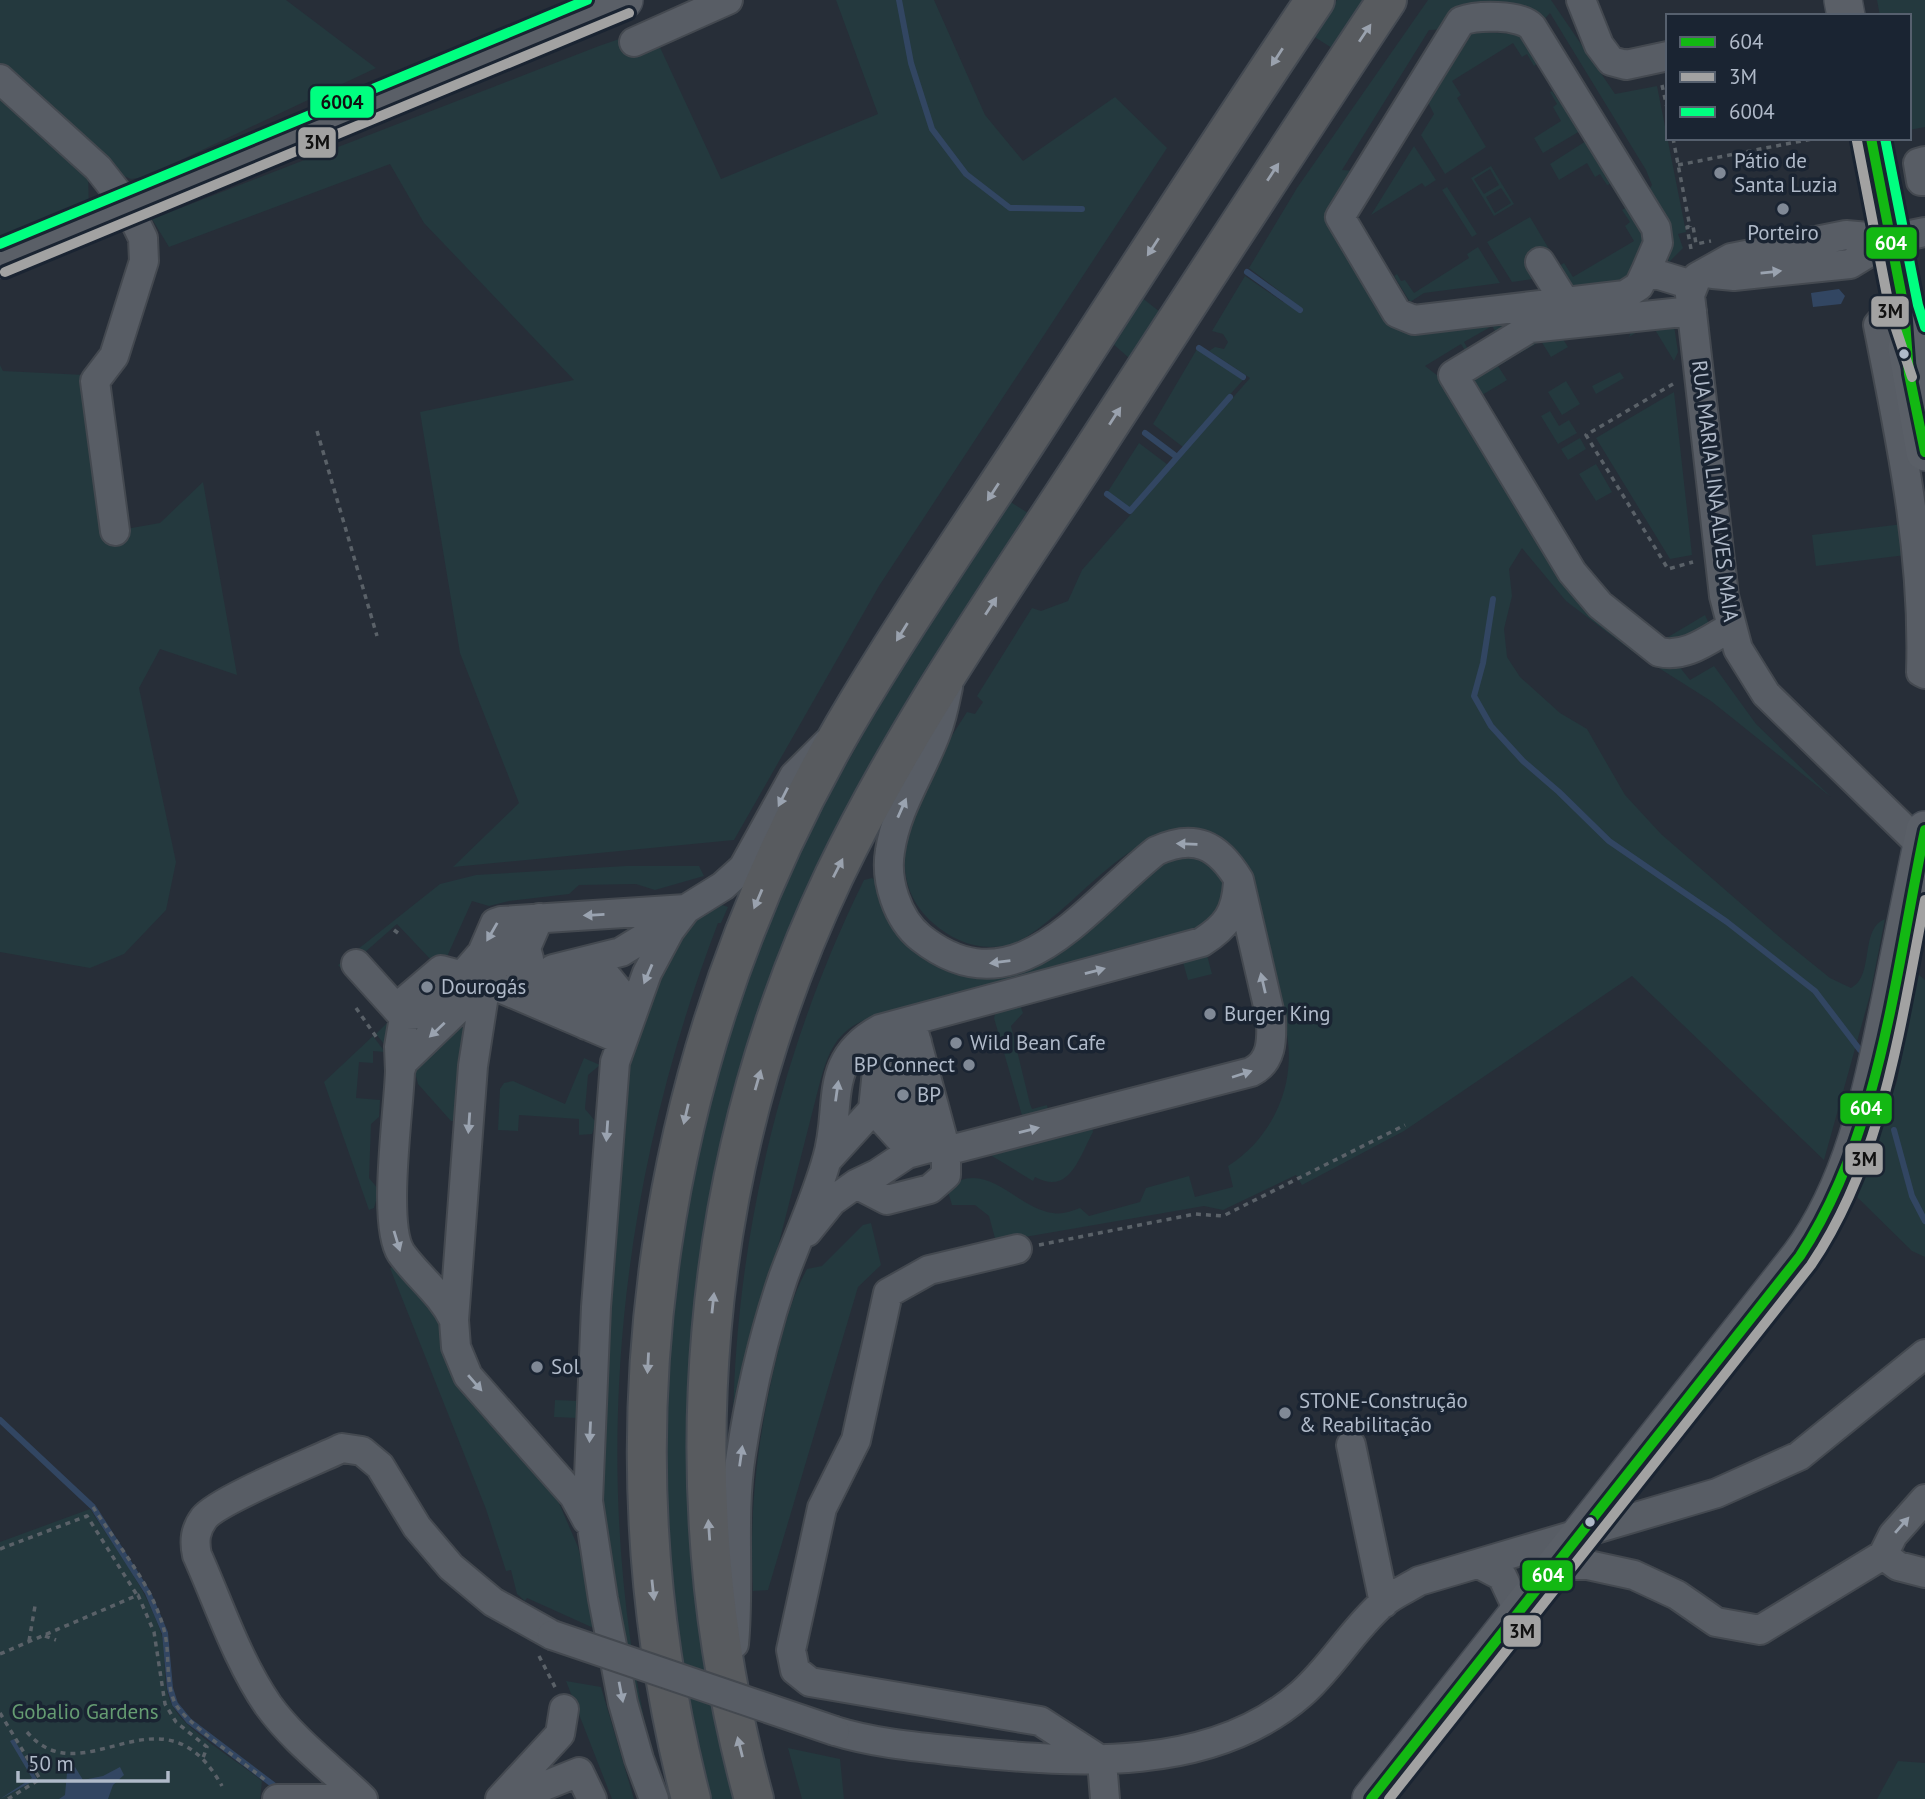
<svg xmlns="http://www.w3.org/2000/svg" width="1925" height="1799" font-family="'PT Sans',sans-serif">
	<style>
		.green { fill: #24393e; fill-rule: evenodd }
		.water { fill: #324662 }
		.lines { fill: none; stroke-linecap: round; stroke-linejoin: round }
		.stream { stroke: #324662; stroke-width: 6 }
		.minor-casing { stroke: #444950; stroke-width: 32 }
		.major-casing { stroke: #444a53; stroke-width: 40 }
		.highway-casing { stroke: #444a52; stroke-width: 42 }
		.path { stroke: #5a6168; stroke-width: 3.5; stroke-dasharray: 5 5; stroke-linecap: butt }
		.minor { stroke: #585d65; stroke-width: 28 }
		.major { stroke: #5a5f67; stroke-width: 37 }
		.highway { stroke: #585b5f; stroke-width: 38 }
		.minor-bridge-casing { stroke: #444950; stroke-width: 32; stroke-linecap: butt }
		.minor-bridge { stroke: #585d65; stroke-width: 28 }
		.bus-1-casing { stroke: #1a2432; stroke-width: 16 }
		.bus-2-casing { stroke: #1a2432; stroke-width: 16 }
		.bus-3-casing { stroke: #1a2432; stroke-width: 16 }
		.bus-1 { stroke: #13b813; stroke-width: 10 }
		.bus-2 { stroke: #a2a2a2; stroke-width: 10 }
		.bus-3 { stroke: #00ff80; stroke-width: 10 }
		.oneway { fill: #9aa2ae }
		.oneway2 { fill: #9aa3b0 }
		.poi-dot { fill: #808996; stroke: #1a2432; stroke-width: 2.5 }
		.bus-dot { fill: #b0bac9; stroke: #1a2432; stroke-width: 2.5 }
		.labels { text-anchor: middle; stroke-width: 7; stroke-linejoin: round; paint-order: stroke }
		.poi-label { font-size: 21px; fill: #b0bac9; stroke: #1a2432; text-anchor: start }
		.street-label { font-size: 21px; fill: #b0bac9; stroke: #1a2432 }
		.park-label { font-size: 21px; fill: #659c72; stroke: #1a2432 }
		.line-badge { stroke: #1a2432; stroke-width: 2.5 }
		.badge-label { font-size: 19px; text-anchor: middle; font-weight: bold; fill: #fff }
		.pale-badge-label { font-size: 19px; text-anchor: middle; font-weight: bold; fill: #111 }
	</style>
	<rect width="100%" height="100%" fill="#272e38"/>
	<path class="green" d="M0 0H286L376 68 145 177 131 179 119 174 43 100 0 64Z
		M836 0H934L985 115 1023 161 1115 97 1167 148 879 586 734 840 453 867 519 803 460 653 420 412 574 380 424 223 390 164 169 247 152 219 599 46 651 28 721 179 878 114Z
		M1337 0H1364L1332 48 1313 36Z
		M1428 0H1551L1615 94 1657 86 1686 232 1678 234 1683 248 1668 263 1672 243 1671 231 1648 191 1652 185 1646 170 1550 13 1540 24 1429 30 1342 170 1357 171 1336 206 1414 328 1653 300V307L1500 339 1492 326 1464 342 1472 356 1469 357 1461 344 1425 366 1438 376 1572 596 1585 609 1678 665 1690 680 1714 666 1756 724 1831 797 1711 701 1632 651 1566 601 1522 548 1509 569 1512 596 1504 629 1507 657 1520 677 1560 713 1587 729 1625 795 1661 834 1783 940 1830 978 1851 988C1875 976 1859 929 1885 919L1870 995 1824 1160 1632 976 1404 1131 1302 1185 1296 1175 1223 1210 1204 1206 996 1242 989 1216 975 1205H952L947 1188C987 1157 1015 1208 1053 1213 1062 1215 1071 1211 1080 1208L1089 1216 1140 1202 1146 1188 1189 1176 1195 1197 1233 1187 1228 1166C1272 1138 1296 1086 1287 1035L1253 883C1247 862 1233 839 1210 833 1146 816 1093 886 1048 921 1034 932 1020 944 1002 946 976 950 952 940 933 923 867 865 931 768 967 712L975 714 983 702 977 696 1032 608 1041 611 1068 601 1082 570 1250 378 1209 351 1215 347 1224 349 1228 342 1223 334 1212 331 1245 276 1283 302 1287 297 1249 268 1297 188Z
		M1877 0H1925V127L1909 130V16H1880Z
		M1473 32 1519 34 1538 63 1534 66 1527 54 1522 57 1513 43 1452 81 1461 95 1457 98 1486 147 1445 174 1421 135 1434 114 1428 102Z
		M1552 91 1580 131 1543 153 1534 138 1561 121 1553 107 1557 104 1550 92Z
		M0 92 88 172 89 211 0 236Z
		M1586 141 1604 169 1602 171 1610 184 1607 185 1600 174 1595 177 1587 163 1559 180 1550 164Z
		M1414 146 1436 180 1425 187 1422 183 1371 215Z
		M1491 166 1514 204 1494 216 1471 178ZM1490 169 1499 185 1484 194 1474 179ZM1501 188 1511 203 1495 213 1486 197Z
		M1447 187 1477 234 1472 237 1442 190Z
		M1627 207 1646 240 1625 282 1567 288 1540 278 1512 282 1487 242 1530 217 1559 266 1564 263 1573 277 1634 241 1625 226 1630 222 1622 210Z
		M1478 247 1500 283 1424 293 1410 302 1394 276 1397 274 1401 281 1405 280 1414 293 1469 258 1467 254Z
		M1141 297 1160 312 1129 358 1112 343Z
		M1673 319 1678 352 1674 361 1651 323 1629 337 1635 323Z
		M1559 333 1568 347 1551 357 1541 341 1520 353 1517 343Z
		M1197 349 1243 380 1183 447 1153 424Z
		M1497 354 1507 361 1498 366 1507 380 1477 398 1470 381Z
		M0 365 3 371 85 375 120 530 160 523 203 482 237 675 160 649 139 688 176 862 166 910 124 954 90 968 0 952Z
		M1620 372 1624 378 1596 394 1592 386Z
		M1566 381 1580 404 1562 415 1548 392Z
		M1674 392 1692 555 1670 559 1596 438Z
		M1550 411 1559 426 1569 420 1577 433 1558 444 1541 416Z
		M1580 438 1586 449 1568 460 1561 449Z
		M1139 443 1168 465 1129 508 1107 493Z
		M1596 464 1612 492 1596 501 1579 474Z
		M1009 501 1028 513C977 592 930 673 883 755 860 794 835 833 814 874 789 924 769 979 751 1034 672 1281 667 1548 735 1799H711C656 1599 648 1377 691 1174 697 1144 707 1115 715 1087 730 1031 745 975 768 922 832 773 921 637 1009 501Z
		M1903 524 1906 555 1816 566 1812 535Z
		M1705 615 1712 630 1677 649 1655 644 1643 628 1645 622 1658 643Z
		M1192 854C1219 868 1225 875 1225 905L1192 935 862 1021C833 1035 827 1057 819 1086L733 1423C736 1236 781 1048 864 880L872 878 876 881C881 916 900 945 930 963 950 975 975 981 997 978 1055 972 1092 924 1132 887 1143 877 1156 862 1170 857 1177 855 1185 855 1192 854Z
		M626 866H699L704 876 655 890 636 884 579 885 569 894 509 901 489 906 472 901 445 961H432L397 924 347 968 392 1018 388 1049 376 1034 389 1021 338 965 440 884 476 875Z
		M722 905 728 907 721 923H718C617 1187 587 1474 651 1751L641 1723 614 1595 598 1482 623 1077 660 968 689 924Z
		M1207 955 1212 974 1188 980 1183 962Z
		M1918 974 1925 980V1257L1912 1251 1857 1197 1897 1081Z
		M1020 1005 1023 1013 1011 1026 1030 1104 1032 1109 1047 1105 1049 1114 1023 1119 994 1018 997 1009Z
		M460 1025 465 1030 464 1056 460 1057 456 1121H451L418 1084 415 1072Z
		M373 1036 385 1052 373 1051V1063L359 1062 356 1098 380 1100 379 1117 371 1124 369 1178 379 1190 374 1208 369 1210 324 1082Z
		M584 1058 600 1065 588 1075 585 1109 596 1122 592 1134 579 1135V1119L519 1115 518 1131 498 1130 500 1089 504 1083 513 1081 565 1104Z
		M1092 1125 1093 1132C1079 1157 1070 1196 1035 1177L1033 1181 992 1156V1152Z
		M871 1223 881 1265 858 1287 768 1590 753 1591C749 1508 757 1441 776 1360 784 1328 791 1298 807 1269L822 1266 863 1225Z
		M396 1266 418 1287 559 1503 578 1547 598 1630 527 1598 525 1601 517 1594 511 1570 506 1571 486 1509 390 1268Z
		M555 1400 579 1401 578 1418 554 1417Z
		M90 1509C115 1548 145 1586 160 1630 169 1655 159 1686 175 1710 191 1734 238 1761 262 1781L260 1799H0V1542Z
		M566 1681 601 1687 634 1799H612Z
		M788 1748 840 1759 844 1799H802Z
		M1898 1761 1925 1763V1799H1877Z"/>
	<path class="water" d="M1839 289 1845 296 1841 304 1813 307 1811 293Z
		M14 1739 37 1779 0 1799 32 1778 10 1741Z
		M75 1767 83 1780 103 1776 120 1767 124 1775 113 1785 108 1799H59L65 1795 67 1773Z"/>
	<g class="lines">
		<path class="stream" d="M899 0 911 63 932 129 966 174 1010 208 1082 209
			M1247 272 1300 310
			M1199 348 1243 377
			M1145 433 1177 457
			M1107 494 1130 511 1230 397
			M1493 599 1483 663 1474 696 1491 726 1523 761 1559 792 1609 841 1727 922 1815 991 1860 1050
			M1894 1130 1912 1196 1925 1221
			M0 1420 93 1507 148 1593 165 1633 170 1688 175 1704 189 1721 280 1790"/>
		<g class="minor-casing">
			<path id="minor" d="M1581 0 1599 45 1611 61 1626 65 1668 56
				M634 42 728 0
				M0 79 98 168 127 205 143 238 144 261 114 356 95 381 115 531
				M1925 161 1918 163 1921 181H1925
				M1925 232 1891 239 1846 235 1731 258 1697 277 1690 295 1724 596 1738 649 1766 694 1925 849
				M1540 262 1565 302
				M1646 271 1639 286 1625 295 1414 320 1397 313 1340 217 1461 21C1477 15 1520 14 1532 27L1656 228 1658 243 1646 271 1692 285
				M1713 274 1734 276 1850 264 1891 239
				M1902 297 1878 325C1901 441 1925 553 1921 672L1925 674
				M1692 311 1530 328 1453 375 1572 572 1600 605 1659 652C1686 658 1708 640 1731 627
				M593 960 626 1000 615 1024
				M356 964 402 1015
				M486 982 473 1066 454 1320 456 1347 468 1376 574 1496 587 1520
				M514 994 529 959 526 948 539 918
				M538 1004 553 969 621 952 673 920
				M562 1014 577 979 593 960
				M402 1015 421 1014 462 976 482 953 495 923 501 921 686 909
				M586 1025 601 990 594 963
				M917 1042 879 1052 873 1109 903 1142 934 1134
				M400 1071 399 1047 407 999 441 970 486 982 622 1040
				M873 1109 897 1117 934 1106
				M946 1151 1251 1072C1272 1062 1272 1040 1271 1019L1239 880C1218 845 1195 833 1156 851 1086 906 1016 1013 921 938 897 919 885 880 890 851 896 809 921 773 936 733 942 718 945 702 948 687
				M828 1159 890 1091 927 1081
				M856 1184 887 1200 930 1189 946 1175V1151L911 1021
				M807 1232 832 1201 856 1184 877 1174 907 1154 944 1144
				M1017 1249 929 1270 888 1293 856 1440 822 1508 791 1650 795 1670 810 1682 1040 1721 1102 1761
				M454 1320C441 1293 418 1277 401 1253 382 1224 399 1110 400 1071L403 1062 486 982 517 932 539 918
				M1351 1445 1384 1603
				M1883 1555 1898 1566 1925 1573
				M1481 1565 1502 1576 1518 1610
				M1543 1565H1588L1634 1575 1677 1595 1716 1622 1760 1630 1883 1555 1893 1535 1925 1499
				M734 1644C740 1581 731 1517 741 1454 750 1395 764 1334 783 1278 797 1239 816 1199 827 1159 843 1106 821 1061 880 1029L1202 942C1227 926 1236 913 1238 883
				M835 1731C877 1744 921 1747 966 1752 1076 1763 1211 1773 1301 1694 1332 1667 1352 1630 1383 1603 1393 1594 1408 1588 1419 1581L1717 1493 1799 1456 1925 1354
				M1102 1761 1105 1799
				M277 1799H330
				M363 1799C331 1768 294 1741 268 1705 237 1660 219 1604 197 1555 194 1541 195 1530 204 1518 218 1500 315 1461 342 1448L362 1451 380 1466 417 1527 451 1567 493 1602 552 1635
				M500 1799 560 1734 564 1709
				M512 1799 579 1772 592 1799
				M654 1799 639 1759 623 1703 603 1599 588 1501 596 1307 615 1062 647 973 670 930 686 909 723 886 743 868 794 776 827 743"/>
		</g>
		<g class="major-casing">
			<path id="major" d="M1843 0 1846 16
				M1871 138 1904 308 1925 373
				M0 259 624 0
				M1907 348 1925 452
				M1371 1799 1800 1256C1854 1183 1872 1089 1890 1002 1902 944 1913 887 1925 830"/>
		</g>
		<g class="highway-casing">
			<path id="highway" d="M691 1799C597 1434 656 1051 844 726 903 625 969 530 1032 433 1126 288 1219 143 1315 0
				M754 1799C670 1493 698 1163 834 876 903 732 995 600 1082 467 1183 311 1284 155 1387 0"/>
		</g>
		<path class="path" d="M1662 85 1668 112
			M1673 138 1690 227
			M1678 165 1817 138
			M1691 249 1687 227 1693 226 1696 244 1711 241
			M1673 384 1586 435 1668 569 1693 562
			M317 431 377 636
			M394 930 402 936
			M356 1008 377 1038
			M1039 1245 1195 1214 1223 1216 1405 1125
			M93 1507C118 1546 155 1588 165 1634 170 1656 165 1682 175 1703 184 1722 246 1764 265 1780
			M0 1549 87 1516 137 1595
			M45 1636 56 1640
			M29 1641 35 1606
			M0 1654 138 1595 154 1632 165 1704 176 1722 207 1747 203 1758
			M539 1656 556 1689
			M0 1713 40 1779 8 1799
			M27 1732C84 1799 162 1678 222 1786"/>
		<use href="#minor" class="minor"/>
		<use href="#major" class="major"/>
		<use href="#highway" class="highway"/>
		<g class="minor-bridge-casing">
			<path id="minor-bridge" d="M552 1635 835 1731"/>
		</g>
		<use href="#minor-bridge" class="minor-bridge"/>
		<g class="bus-1-casing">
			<path id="bus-1" d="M1871 138 1904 308 1909 374 1925 452
				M1371 1799 1800 1256C1881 1133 1895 972 1925 830"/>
		</g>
		<g class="bus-2-casing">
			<path id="bus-2" d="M1857 141 1890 311 1912 377
				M5 272 629 13
				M1389 1799 1811 1265C1884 1157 1900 1025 1925 900"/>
		</g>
		<g class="bus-3-casing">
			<path id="bus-3" d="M1885 138 1918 305 1925 327
				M0 244 587 0"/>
		</g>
		<use href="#bus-1" class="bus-1"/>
		<use href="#bus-2" class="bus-2"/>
		<use href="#bus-3" class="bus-3"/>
	</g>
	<defs><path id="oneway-solid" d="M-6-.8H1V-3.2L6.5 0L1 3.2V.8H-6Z" transform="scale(1.75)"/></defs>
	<g class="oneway">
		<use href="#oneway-solid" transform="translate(1365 33) rotate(-56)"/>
		<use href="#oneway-solid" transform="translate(1277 57) rotate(123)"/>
		<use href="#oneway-solid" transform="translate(1273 172) rotate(-57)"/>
		<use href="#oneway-solid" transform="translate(1153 247) rotate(123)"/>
		<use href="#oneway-solid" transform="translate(1115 416) rotate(-57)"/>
		<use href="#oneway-solid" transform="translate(993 492) rotate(123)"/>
		<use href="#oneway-solid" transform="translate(991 606) rotate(-57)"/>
		<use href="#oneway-solid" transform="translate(902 632) rotate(122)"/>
		<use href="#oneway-solid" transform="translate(838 868) rotate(-63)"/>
		<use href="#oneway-solid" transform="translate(758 899) rotate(113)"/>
		<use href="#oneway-solid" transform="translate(758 1080) rotate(-74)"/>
		<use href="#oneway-solid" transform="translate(686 1114) rotate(103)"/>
		<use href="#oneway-solid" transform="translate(713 1303) rotate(-84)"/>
		<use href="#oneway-solid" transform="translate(648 1363) rotate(93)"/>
		<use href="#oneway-solid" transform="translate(709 1530) rotate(-94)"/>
		<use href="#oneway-solid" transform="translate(653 1590) rotate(84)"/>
		<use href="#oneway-solid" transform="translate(740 1747) rotate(-104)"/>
	</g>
	<g class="oneway2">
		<use href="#oneway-solid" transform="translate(1771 272) rotate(-6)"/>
		<use href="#oneway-solid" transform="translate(783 797) rotate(117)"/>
		<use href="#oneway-solid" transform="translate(902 808) rotate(-66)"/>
		<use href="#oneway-solid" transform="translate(1187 844) rotate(-178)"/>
		<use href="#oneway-solid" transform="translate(594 915) rotate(177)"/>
		<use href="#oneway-solid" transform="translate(492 932) rotate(120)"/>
		<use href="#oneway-solid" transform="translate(1000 962) rotate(173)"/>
		<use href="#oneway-solid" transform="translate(1095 971) rotate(-15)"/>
		<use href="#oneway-solid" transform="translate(648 974) rotate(113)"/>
		<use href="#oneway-solid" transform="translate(1263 983) rotate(-103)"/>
		<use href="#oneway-solid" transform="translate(437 1030) rotate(137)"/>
		<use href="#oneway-solid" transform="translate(1242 1074) rotate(-18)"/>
		<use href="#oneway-solid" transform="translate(837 1091) rotate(-82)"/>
		<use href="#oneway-solid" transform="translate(469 1123) rotate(94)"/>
		<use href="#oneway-solid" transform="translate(1029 1130) rotate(-14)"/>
		<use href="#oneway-solid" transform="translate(607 1131) rotate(94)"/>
		<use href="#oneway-solid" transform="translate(397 1241) rotate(73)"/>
		<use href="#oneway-solid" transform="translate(475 1383) rotate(49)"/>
		<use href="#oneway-solid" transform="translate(590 1432) rotate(93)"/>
		<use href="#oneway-solid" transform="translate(741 1456) rotate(-82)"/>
		<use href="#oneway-solid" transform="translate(1902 1525) rotate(-49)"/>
		<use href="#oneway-solid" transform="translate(621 1692) rotate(79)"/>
	</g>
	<g class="poi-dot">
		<circle cx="1720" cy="173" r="7"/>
		<circle cx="1783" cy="209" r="7"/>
		<circle cx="427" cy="987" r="7"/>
		<circle cx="1210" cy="1014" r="7"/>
		<circle cx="956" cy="1043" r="7"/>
		<circle cx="969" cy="1065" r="7"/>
		<circle cx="903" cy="1095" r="7"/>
		<circle cx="537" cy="1367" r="7"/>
		<circle cx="1285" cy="1413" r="7"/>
	</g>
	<g class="bus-dot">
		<circle cx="1904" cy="354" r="6"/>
		<circle cx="1590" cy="1522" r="6"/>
	</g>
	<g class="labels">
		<g class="poi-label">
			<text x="1734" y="168">Pátio de<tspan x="1734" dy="24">Santa Luzia</tspan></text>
			<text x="1783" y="240" text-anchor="middle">Porteiro</text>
			<text x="441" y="994">Dourogás</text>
			<text x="1224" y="1021">Burger King</text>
			<text x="970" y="1050">Wild Bean Cafe</text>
			<text x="955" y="1072" text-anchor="end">BP Connect</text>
			<text x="917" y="1102">BP</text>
			<text x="551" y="1374">Sol</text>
			<text x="1299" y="1408">STONE-Construção<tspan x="1299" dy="24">&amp; Reabilitação</tspan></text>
		</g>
		<g class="street-label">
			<text transform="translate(1715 491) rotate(83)" y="7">RUA MARIA LINA ALVES MAIA</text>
		</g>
		<g class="park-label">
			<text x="85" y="1719">Gobalio Gardens</text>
		</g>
	</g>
	<g class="line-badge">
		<rect x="309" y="85" width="66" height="34" rx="7" fill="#00ff80"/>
		<rect x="297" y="126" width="40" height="33" rx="7" fill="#a2a2a2"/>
		<rect x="1865" y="226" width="53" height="34" rx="7" fill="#13b813"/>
		<rect x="1870" y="295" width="40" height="33" rx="7" fill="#a2a2a2"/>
		<rect x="1839" y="1092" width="54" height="33" rx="7" fill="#13b813"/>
		<rect x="1844" y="1142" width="40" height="34" rx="7" fill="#a2a2a2"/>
		<rect x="1521" y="1559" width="53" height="33" rx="7" fill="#13b813"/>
		<rect x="1502" y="1614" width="40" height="34" rx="7" fill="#a2a2a2"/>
	</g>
	<g class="badge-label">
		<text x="1891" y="250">604</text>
		<text x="1866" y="1115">604</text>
		<text x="1548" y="1582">604</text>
	</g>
	<g class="pale-badge-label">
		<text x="342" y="109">6004</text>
		<text x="317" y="149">3M</text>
		<text x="1890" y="318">3M</text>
		<text x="1864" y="1166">3M</text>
		<text x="1522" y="1638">3M</text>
	</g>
	<rect x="1666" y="14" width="245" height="126" fill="#1a2432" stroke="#56606e" stroke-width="2"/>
	<rect x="1680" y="37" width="35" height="10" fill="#13b813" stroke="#56606e" stroke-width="2"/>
	<text x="1729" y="49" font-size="21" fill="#b0bac9">604</text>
	<rect x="1680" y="72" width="35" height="10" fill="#a2a2a2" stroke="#56606e" stroke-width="2"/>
	<text x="1729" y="84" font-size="21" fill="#b0bac9">3M</text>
	<rect x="1680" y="107" width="35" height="10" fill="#00ff80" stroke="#56606e" stroke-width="2"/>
	<text x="1729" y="119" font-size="21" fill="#b0bac9">6004</text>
	<path d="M18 1771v10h150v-10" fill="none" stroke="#b0bac9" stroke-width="3.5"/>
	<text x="28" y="1771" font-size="21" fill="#b0bac9" stroke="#1a2432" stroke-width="5" paint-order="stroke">50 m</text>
</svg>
